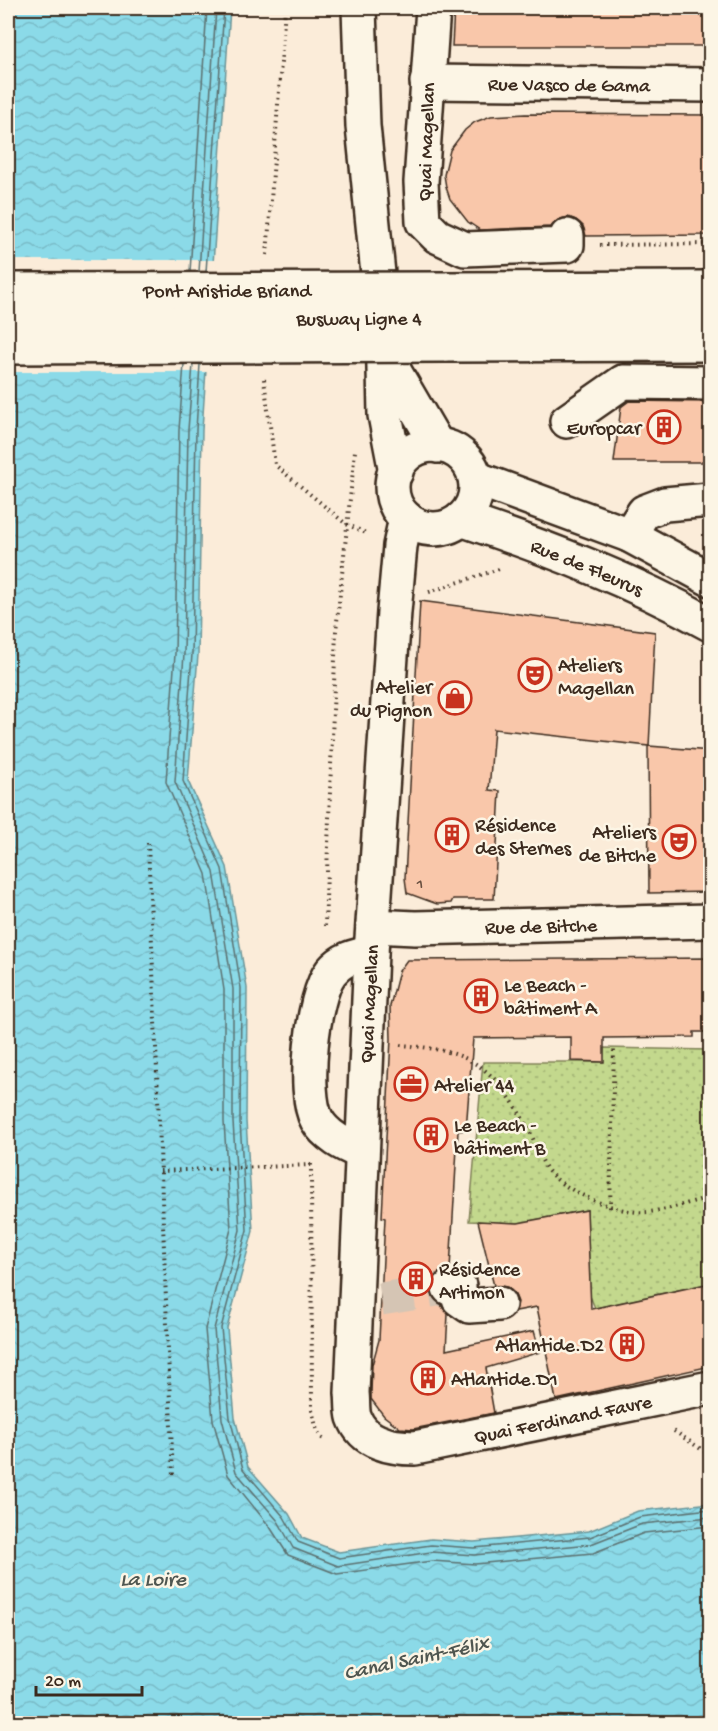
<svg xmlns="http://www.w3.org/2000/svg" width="718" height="1731" font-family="'Gochi Hand',sans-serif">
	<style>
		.garden { fill: url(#garden-dots); stroke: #7f8156; stroke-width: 1.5 }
		.water { fill: url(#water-waves); stroke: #6b9497; stroke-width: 1.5 }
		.pier { fill: #fbecd9 }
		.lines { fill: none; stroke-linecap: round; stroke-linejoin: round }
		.shore { stroke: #5b706f; stroke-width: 1.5 }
		.building { fill: #f9c7aa; stroke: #3b2a1e; stroke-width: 1.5 }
		.minor-tunnel { stroke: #d5c5b4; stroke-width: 33; stroke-dasharray: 33 16; stroke-linecap: butt }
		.minor-casing { stroke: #3b2a1e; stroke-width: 38 }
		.major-casing { stroke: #3b2a1e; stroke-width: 38 }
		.path { stroke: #3b2a1e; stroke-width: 4; stroke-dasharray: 1.5 4.5; stroke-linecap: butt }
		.minor { stroke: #fcf5e5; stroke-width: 33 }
		.major { stroke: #fcf5e5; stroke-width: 33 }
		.minor-bridge-casing { stroke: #3b2a1e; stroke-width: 38; stroke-linecap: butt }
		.major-bridge-casing { stroke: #3b2a1e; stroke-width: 38; stroke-linecap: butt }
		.minor-bridge { stroke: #fcf5e5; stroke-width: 33 }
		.major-bridge { stroke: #fcf5e5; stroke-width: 33 }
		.labels { text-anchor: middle; stroke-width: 5; stroke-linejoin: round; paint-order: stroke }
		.number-label { font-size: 16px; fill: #6a5141 }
		.street-label { font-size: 20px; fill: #3b2a1e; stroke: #fcf5e5 }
		.poi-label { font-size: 20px; fill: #3b2a1e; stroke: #fcf5e5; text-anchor: start }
		.water-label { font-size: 21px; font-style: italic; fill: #4f5650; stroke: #fcf5e5 }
	</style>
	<defs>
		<pattern id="garden-dots" width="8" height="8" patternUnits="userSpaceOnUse" patternTransform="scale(1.5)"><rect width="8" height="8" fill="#c3d88d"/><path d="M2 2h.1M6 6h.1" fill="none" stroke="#a8ba79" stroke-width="1.8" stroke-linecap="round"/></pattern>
		<pattern id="water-waves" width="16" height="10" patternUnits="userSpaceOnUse" patternTransform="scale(1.5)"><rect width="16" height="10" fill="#8bdae8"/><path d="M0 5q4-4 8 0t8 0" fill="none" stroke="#79bbc7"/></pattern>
	</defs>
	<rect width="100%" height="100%" fill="#fbecd9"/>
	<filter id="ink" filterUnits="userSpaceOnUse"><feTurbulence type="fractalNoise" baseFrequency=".0167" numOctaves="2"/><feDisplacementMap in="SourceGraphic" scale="12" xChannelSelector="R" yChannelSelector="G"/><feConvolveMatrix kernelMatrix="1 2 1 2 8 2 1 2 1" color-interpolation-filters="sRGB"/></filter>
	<g filter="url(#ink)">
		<path class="garden" d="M604 1048 710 1050V1249H706V1284L595 1308 590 1296 587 1210 518 1223 469 1221 483 1062H603Z"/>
		<path class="water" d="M8 8H230L202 430 198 655 188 781 227 867 247 988 246 1121 253 1231 227 1328 235 1418 248 1467 289 1514 302 1538 339 1552 431 1539 474 1542 589 1531 638 1511 710 1503V1723L8 1724Z"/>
		<path class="pier" d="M8 260H216L209 372H8Z"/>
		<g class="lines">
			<path class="shore" d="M190 272 207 8
				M199 272 216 8
				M206 272 224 8
				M184 364 179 430 175 654 166 782 206 874 224 990V1122L231 1229 205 1329 213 1420 228 1475 270 1527 288 1555 337 1574 432 1561 475 1564 593 1553 644 1533 710 1526
				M193 364 188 430 184 654 175 782 214 872 233 989V1122L240 1230 214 1329 222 1419 236 1472 278 1521 293 1548 338 1566 431 1552 474 1555 591 1544 642 1524 710 1517
				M200 364 196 430 192 654 183 781 222 869 241 988 240 1122 247 1230 221 1328 230 1418 243 1469 284 1517 298 1542 339 1558 431 1545 474 1548 590 1537 640 1517 710 1509"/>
		</g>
		<path class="building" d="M454 8H711V46H452Z
			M525 114 711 115V235L586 236 583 226 576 220 568 217 558 220 551 227 480 230 468 222 450 199 446 187 444 175 450 150 465 130 475 122 491 116Z
			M629 401 711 402V462H614L621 407Z
			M420 601 655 632 649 746 711 751V892L649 893 648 746 494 729 489 790 500 791 494 899H453L451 903 437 904 407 893 405 878Z
			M711 958V1032H694V1037L604 1038V1062L571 1061V1037L473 1038 466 1130 458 1131 450 1269 436 1274 431 1283V1292L448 1314 446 1350 534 1331 540 1352 486 1368 494 1413 413 1429 400 1428 384 1416 371 1399V1392L372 1365 379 1340 385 1218 382 1217 391 1039 390 1006 399 971 407 960Z
			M587 1210 591 1309 711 1283V1366L556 1400 537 1307 516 1311 518 1302 514 1293 507 1287 494 1286 478 1221 518 1223Z"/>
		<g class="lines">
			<path class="minor-tunnel" d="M381 1299 449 1288"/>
			<g class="minor-casing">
				<g id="minor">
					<path d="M433 8 421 182 423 222 437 236 465 249 567 245V236"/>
					<path id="s1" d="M427 82 710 85"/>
					<path d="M445 317 710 316"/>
					<path d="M567 421 623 382 710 383"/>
					<path id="s2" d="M406 518 400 546 394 612 371 953 352 1393C353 1400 352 1410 354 1417 363 1443 392 1448 415 1448L710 1388"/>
					<path d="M629 535 644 512 665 504 710 500"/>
					<path id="s3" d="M373 926 415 928 710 921"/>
					<path d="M361 1152C344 1145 326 1136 317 1120 302 1094 312 996 331 972 342 959 354 956 371 953"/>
					<path d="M449 1288 459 1286V1299L469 1306 499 1304"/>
				</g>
			</g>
			<g class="major-casing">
				<g id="major">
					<path d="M359 8 363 126 383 323 385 415 396 472"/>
					<path d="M446 289 710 288"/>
					<path d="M445 345 710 344"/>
					<path d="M386 357 438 446"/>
					<circle cx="434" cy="487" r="42"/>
					<path d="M475 478 629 535 710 579"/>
					<path id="s4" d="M461 519C548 548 631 580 710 624"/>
				</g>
			</g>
			<path class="path" d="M600 245 710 244
				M267 255 285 8
				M264 379 275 465 346 524 368 534
				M429 592 499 569
				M148 843 173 1478
				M325 926 336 631 355 451
				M400 1045C472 1050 495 1067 529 1130 535 1142 539 1156 546 1168 561 1191 621 1215 648 1212 669 1210 690 1202 710 1197
				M311 1164 312 1410 317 1431 325 1442
				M160 1171 311 1165
				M610 1208 614 1048
				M674 1431 710 1455"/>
			<use href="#minor" class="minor"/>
			<use href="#major" class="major"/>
			<g class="minor-bridge-casing">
				<g id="minor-bridge">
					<path id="s5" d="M8 319 445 317"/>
				</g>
			</g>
			<g class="major-bridge-casing">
				<g id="major-bridge">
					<path id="s6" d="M8 290 446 289"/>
					<path d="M8 347 445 345"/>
				</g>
			</g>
			<use href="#minor-bridge" class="minor-bridge"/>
			<use href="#major-bridge" class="major-bridge"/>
		</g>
	</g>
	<defs>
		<g id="building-ring" transform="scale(1.725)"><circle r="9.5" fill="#fcf5e5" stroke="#c8321e" stroke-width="1.5"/><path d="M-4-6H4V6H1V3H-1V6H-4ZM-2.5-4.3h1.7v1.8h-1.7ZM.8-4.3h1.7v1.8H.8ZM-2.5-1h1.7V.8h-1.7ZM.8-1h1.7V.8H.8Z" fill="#c8321e"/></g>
		<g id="theatre-ring" transform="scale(1.725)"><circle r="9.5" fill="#fcf5e5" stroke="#c8321e" stroke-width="1.5"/><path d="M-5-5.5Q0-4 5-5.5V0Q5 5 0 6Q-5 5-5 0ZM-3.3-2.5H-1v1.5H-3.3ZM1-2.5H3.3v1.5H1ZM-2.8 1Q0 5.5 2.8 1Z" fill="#c8321e"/></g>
		<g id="shop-ring" transform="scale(1.725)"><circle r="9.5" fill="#fcf5e5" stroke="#c8321e" stroke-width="1.5"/><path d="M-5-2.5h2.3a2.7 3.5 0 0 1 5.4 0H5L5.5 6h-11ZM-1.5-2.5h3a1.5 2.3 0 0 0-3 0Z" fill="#c8321e"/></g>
		<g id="office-ring" transform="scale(1.725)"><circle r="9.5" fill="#fcf5e5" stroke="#c8321e" stroke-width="1.5"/><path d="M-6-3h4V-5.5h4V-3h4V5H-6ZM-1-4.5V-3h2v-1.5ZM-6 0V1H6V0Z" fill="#c8321e"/></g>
	</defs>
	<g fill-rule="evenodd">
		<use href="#building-ring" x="664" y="427"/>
		<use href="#theatre-ring" x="535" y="675"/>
		<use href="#shop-ring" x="455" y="698"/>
		<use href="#building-ring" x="452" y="835"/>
		<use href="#theatre-ring" x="679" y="842"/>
		<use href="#building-ring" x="481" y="996"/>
		<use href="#office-ring" x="411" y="1084"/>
		<use href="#building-ring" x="431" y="1135"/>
		<use href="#building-ring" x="416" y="1279"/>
		<use href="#building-ring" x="627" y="1344"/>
		<use href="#building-ring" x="428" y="1378"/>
	</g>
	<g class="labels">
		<g class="number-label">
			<text x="420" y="888">1</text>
		</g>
		<g class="street-label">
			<text dy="7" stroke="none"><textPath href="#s1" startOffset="142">Rue Vasco de Gama</textPath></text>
			<text transform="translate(425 142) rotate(-88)" y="7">Quai Magellan</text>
			<text dy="7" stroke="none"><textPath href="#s6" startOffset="219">Pont Aristide Briand</textPath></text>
			<text dy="7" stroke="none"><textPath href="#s5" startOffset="351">Busway Ligne 4</textPath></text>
			<text dy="7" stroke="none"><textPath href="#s4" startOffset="135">Rue de Fleurus</textPath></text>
			<text dy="7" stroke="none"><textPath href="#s3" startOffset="168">Rue de Bitche</textPath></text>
			<text transform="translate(368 1004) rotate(-87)" y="7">Quai Magellan</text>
			<text dy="7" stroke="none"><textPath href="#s2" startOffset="1125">Quai Ferdinand Favre</textPath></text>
		</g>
		<g class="poi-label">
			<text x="641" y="434" text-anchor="end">Europcar</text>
			<text x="558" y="671">Ateliers<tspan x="558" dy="23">Magellan</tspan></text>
			<text x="432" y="693" text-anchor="end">Atelier<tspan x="432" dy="23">du Pignon</tspan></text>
			<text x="475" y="831">Résidence<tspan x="475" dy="23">des Sternes</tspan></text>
			<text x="656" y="838" text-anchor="end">Ateliers<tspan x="656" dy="23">de Bitche</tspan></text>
			<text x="504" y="991">Le Beach -<tspan x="504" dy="23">bâtiment A</tspan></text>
			<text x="434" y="1091">Atelier 44</text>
			<text x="454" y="1131">Le Beach -<tspan x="454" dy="23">bâtiment B</tspan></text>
			<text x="439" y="1275">Résidence<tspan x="439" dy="23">Artimon</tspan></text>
			<text x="604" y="1351" text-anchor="end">Atlantide.D2</text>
			<text x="451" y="1385">Atlantide.D1</text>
		</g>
		<g class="water-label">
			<text x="153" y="1585">La Loire</text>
			<text transform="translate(416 1657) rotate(-12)" y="7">Canal Saint-Félix</text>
		</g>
	</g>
	<rect width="718" height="1731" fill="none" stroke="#fcf5e5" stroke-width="30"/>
	<rect x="15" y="15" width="688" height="1701" fill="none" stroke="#3b2a1e" stroke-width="2" filter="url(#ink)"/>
	<path d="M36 1686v9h106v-9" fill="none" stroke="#3b2a1e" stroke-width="3"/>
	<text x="45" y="1686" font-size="18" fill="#3b2a1e" stroke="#fcf5e5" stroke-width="4.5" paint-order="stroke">20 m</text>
</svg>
